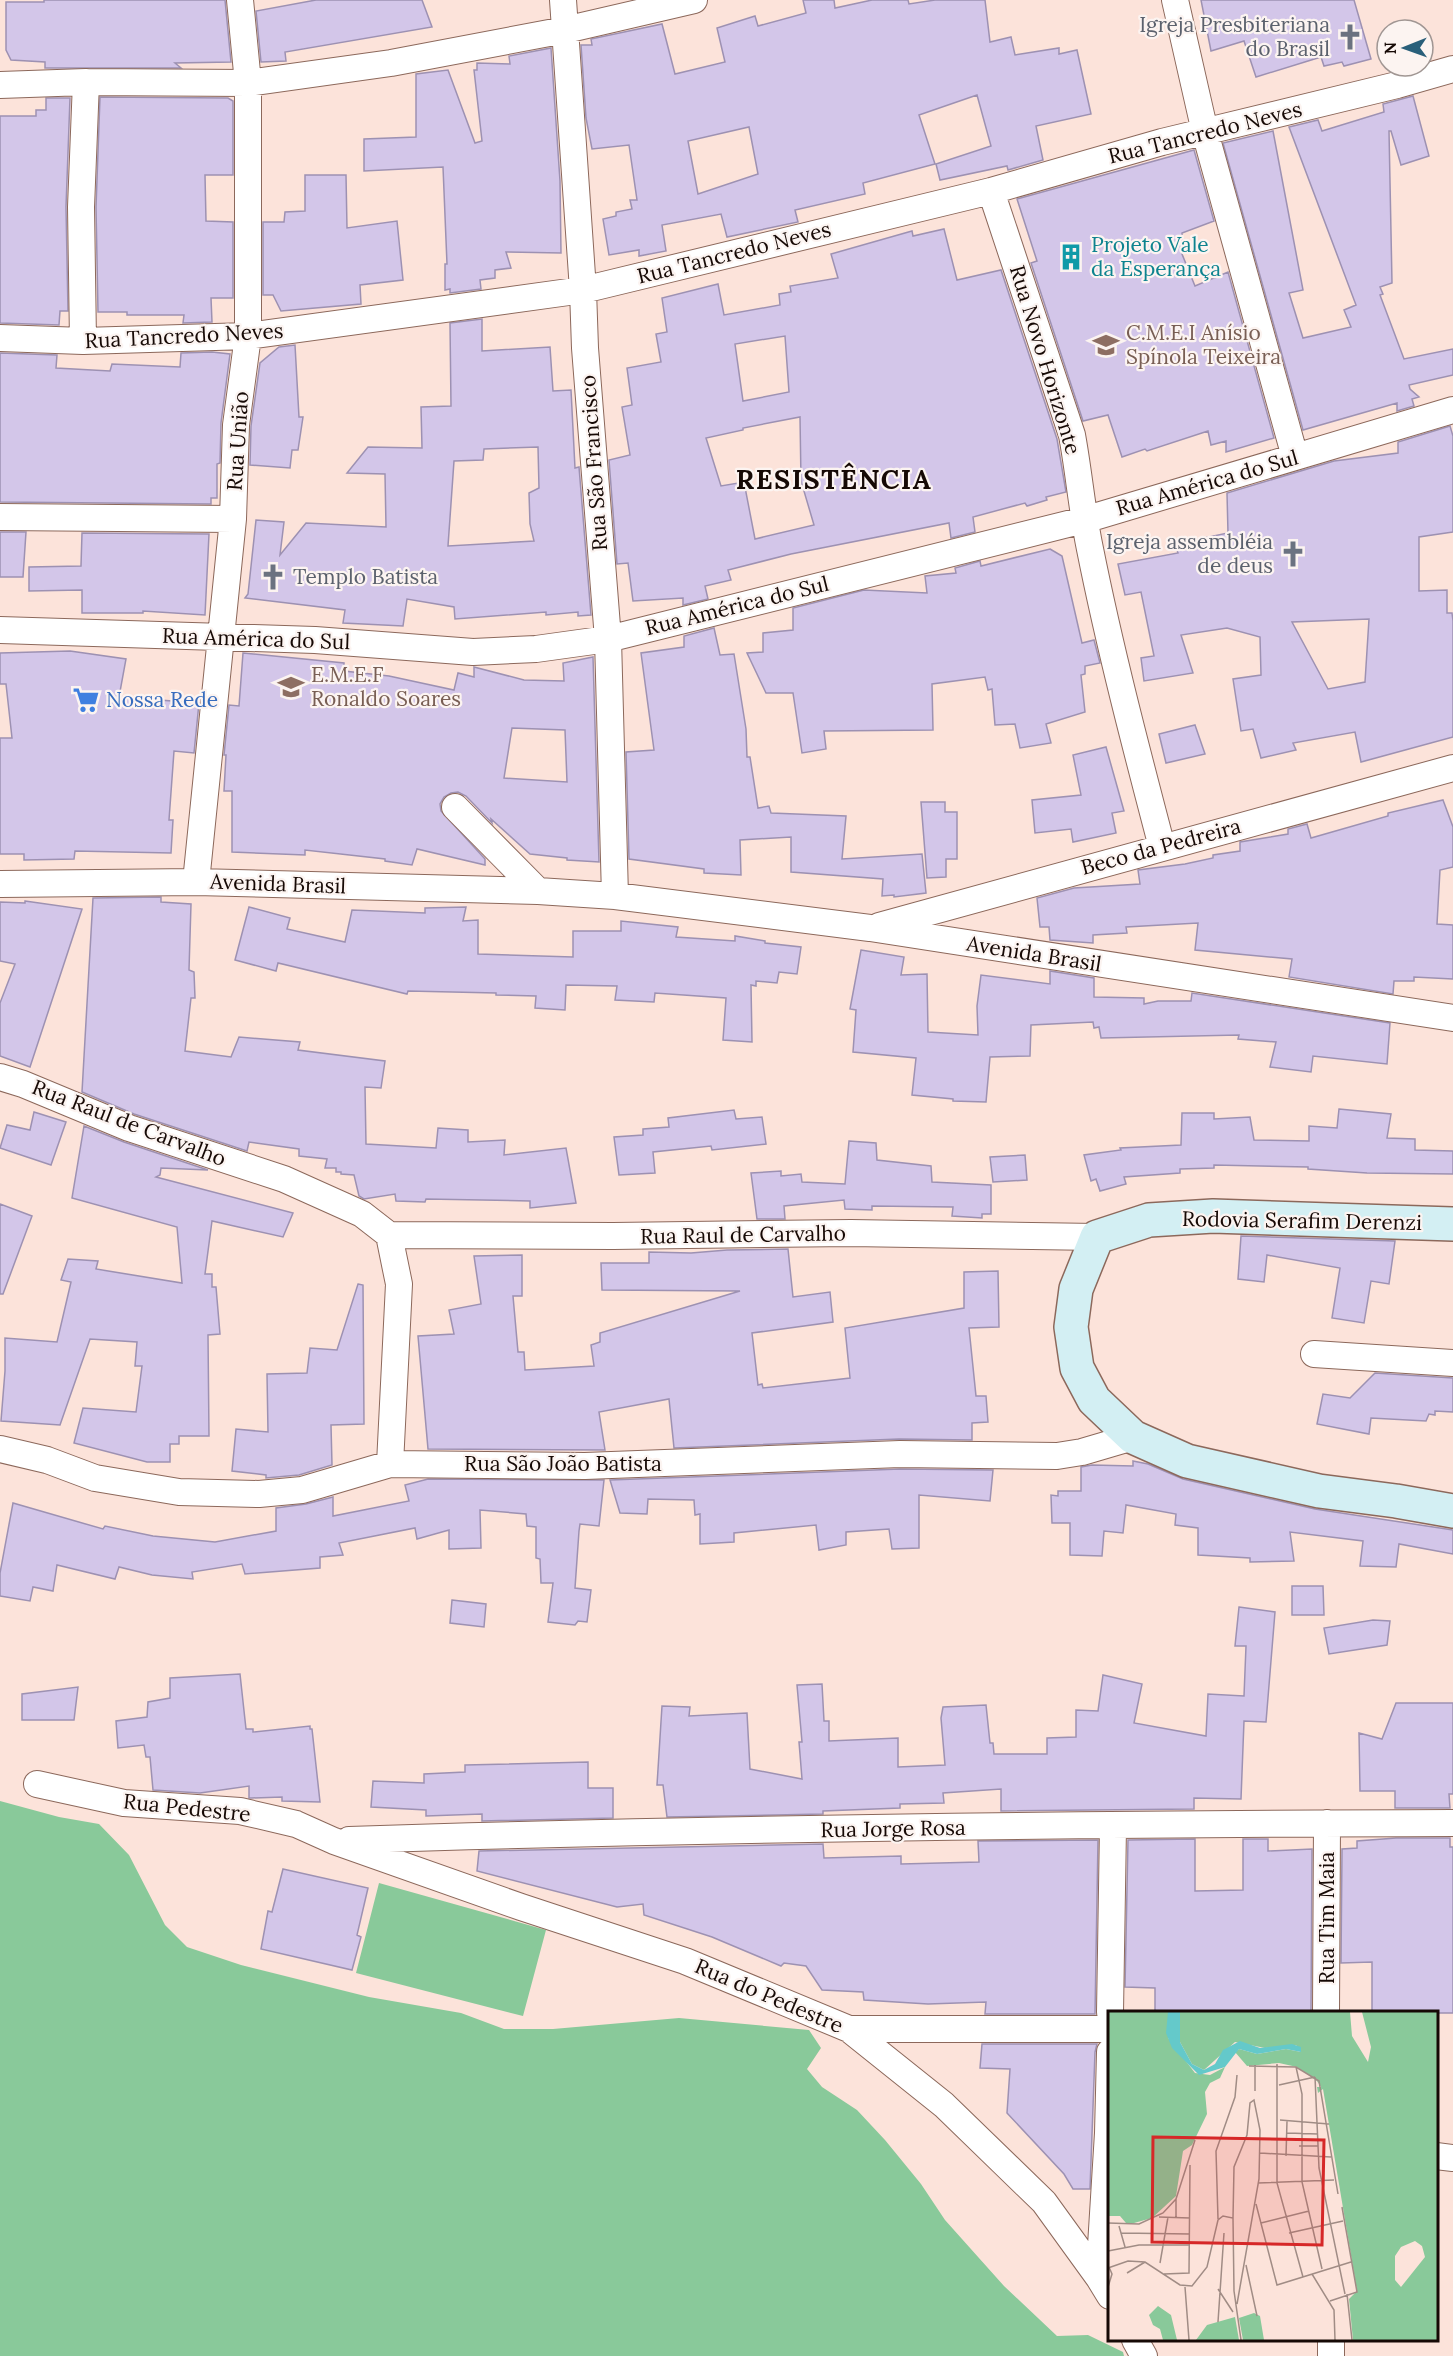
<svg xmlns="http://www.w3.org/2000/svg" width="1453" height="2356" font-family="Lora,serif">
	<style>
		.green { fill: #89c99a }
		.building { fill: #d3c6e9; stroke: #9d91b2; stroke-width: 1.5; fill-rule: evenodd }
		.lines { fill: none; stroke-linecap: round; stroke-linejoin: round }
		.street-casing { stroke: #8c685b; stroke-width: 28 }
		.secondary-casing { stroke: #8c685b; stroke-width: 36 }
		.street { stroke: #fff; stroke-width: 26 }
		.secondary { stroke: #d3eff3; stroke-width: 33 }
		.labels { text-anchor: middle; stroke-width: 4.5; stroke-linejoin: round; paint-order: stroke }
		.worship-label { font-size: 21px; fill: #5b616d; stroke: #fcf4f1; text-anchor: end }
		.street-label { font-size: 21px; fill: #160905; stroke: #fcf4f1 }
		.culture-label { font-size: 21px; fill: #0d838f; stroke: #fcf4f1; text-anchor: start }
		.education-label { font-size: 21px; fill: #785e54; stroke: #fcf4f1; text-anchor: start }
		.shop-label { font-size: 21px; fill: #366cbe; stroke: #fcf4f1; text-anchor: start }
		.district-label { font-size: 27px; font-weight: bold; letter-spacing: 1.5px; fill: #160905; stroke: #fcf4f1 }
		.inset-road { fill: none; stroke: #a08c85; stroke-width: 1.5 }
		.view { fill: #d62828; fill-opacity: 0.15; stroke: #d62828; stroke-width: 3 }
		.inset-edge { fill: none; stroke: #160905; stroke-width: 3 }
	</style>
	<rect width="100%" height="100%" fill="#fce3da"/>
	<path class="green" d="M0 1801 59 1817 99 1824 129 1855 165 1925 187 1947 241 1965 369 1997 461 2013 504 2029H553L679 2018 809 2030 821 2048 807 2069 822 2087 857 2110 885 2140 921 2184 945 2220 1004 2286 1057 2336 1088 2335 1123 2352 1124 2356H0Z
		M379 1883 546 1930 523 2016 356 1973Z"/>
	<path class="building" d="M44 0H225L231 62 175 63 181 68H45V62L11 60 6 50V2H44Z
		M316 0H422L432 27 285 52 286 61 261 62 256 11Z
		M803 0H834L835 8 872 0H908L909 4 935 0H985L990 42 1011 37 1015 55 1059 48V54L1077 50 1091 114 1036 126 1043 160 1008 170 1007 166 940 180 936 164 991 146 977 95 919 115 935 164 863 183 865 194 795 210 798 222 727 237 721 214 662 225 666 251 639 256V250L609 255 603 219 616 216V212L632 209 630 200H637L629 145 592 149 586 118 581 45H592L591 39 662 24 675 74 725 62 717 28 755 16 758 26 806 13ZM749 127 758 174 698 194 688 141Z
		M1201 0H1354L1371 59 1344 66 1342 62 1324 66 1321 57 1256 77 1244 41 1211 51Z
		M551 48 560 181 561 253 506 252 511 268 495 270V278L480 280 481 289 450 293V289L445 290V264H447L443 167 364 171V139L416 137V74L448 70 475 143 482 141 474 70H477V63L510 64 509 56Z
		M1413 96 1429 156 1401 165 1391 131H1389L1392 283 1380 287 1383 294 1380 295 1404 359 1453 349V375L1409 385 1410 389 1419 397 1412 399 1414 406 1397 411V403L1303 430 1223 143 1273 131 1303 290 1289 293 1303 338 1351 327 1344 310 1356 305 1289 127 1318 120 1322 131 1384 112 1383 104Z
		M100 97 228 98 233 101V175H205L206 221 233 222V298H211L212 322 183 323 184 315H127V312H98L96 207Z
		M46 98H70L66 207 68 311H60L59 325 0 323V116H36V110H46Z
		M1194 150 1214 221 1182 233V254L1195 286 1228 272 1274 438 1226 452V441L1211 445 1208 431 1147 451 1145 449 1122 457 1108 415 1083 421 1031 263 1037 261 1017 199Z
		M305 175H346L347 228 397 221 403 280 360 285 361 304 281 311 273 295H263V222H284L285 212 305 211Z
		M944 229 957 280 1001 270 1057 439 1066 492 1046 497 1047 500 1027 506 1025 503 973 517 975 532 951 538 949 523 791 554 728 570 731 580 705 586 708 599 683 605V598L633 601 628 563 617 564 609 460 630 455 622 407 632 405 627 368 661 362 656 334 667 332 662 298 718 284 724 315 780 305 779 294 791 292 790 286 838 278 831 254 912 231 913 236ZM785 336 789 392 743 401 735 344ZM800 417 801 481 814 525 755 539 744 482 721 486 706 438 743 430V428Z
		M482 319V351L550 347 553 391 571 390 575 468 579 467 591 615 578 616V612L546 615V612L455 619 454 607 407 599 403 626 343 623 345 610 245 598 248 594 256 520 284 522 280 555 306 523 386 527 385 474 347 473 368 447 422 448 421 407 451 406 450 323ZM538 447 539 488 529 493 530 524 534 541 448 546 454 461 483 460 484 449Z
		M295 345 299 417H303L298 450H292L290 468 250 465 251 426 260 363 279 347Z
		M212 352 230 354 221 423 220 463 217 464V498H211V504L0 502V353L57 355 56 368 110 371 112 364 180 367 181 353Z
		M1450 426 1453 436V532L1419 537V591L1447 590V613H1452L1453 621V737L1361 762 1355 732 1293 743 1296 750 1261 758 1253 729 1241 731 1233 679 1261 675 1260 637 1227 628 1181 635 1193 673 1144 681 1141 658 1154 656 1141 592 1125 595 1118 564 1178 553 1175 544 1228 533 1227 493 1334 461 1398 453V442ZM1369 619 1365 682 1328 689 1292 622Z
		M0 532H26L23 577H0Z
		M82 533 209 534 205 615 143 611V613H82V590L29 591V567L81 566Z
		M1050 549 1062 556 1082 643 1094 640 1100 663 1085 666V674L1081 675 1085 712 1046 724 1051 743 1020 748 1015 724 995 725 992 689 988 690 985 677 932 684 933 730 824 731 826 749 802 753 793 693H766L747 653 763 652V633L793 630V608L864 590 927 593 925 576 956 573 955 568 980 561 981 566Z
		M714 628 720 655 734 654 746 729 747 757H750L758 808 769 806 771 813 846 816 842 859 922 854 926 893 894 897V895L882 896 883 879 791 872V837L740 840 741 875 704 873V869L629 859 626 752 654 750 641 653 684 647V636Z
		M70 651 126 659 119 697 199 703 194 753 174 751 169 820H173L171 853 75 851 74 859 24 860V854H0V738H12L6 684H0V653Z
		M243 653 344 663V671L389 676 454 690 458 673 474 677V667L524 680 564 681 563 663 593 657 599 862 567 860V858L530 854 491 819 492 823 466 796 458 792 451 793 444 797 440 804 441 811 485 859V865L417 849 412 865 385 861V859L305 850V855L232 852V791H224L226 755H224L229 705 239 706ZM512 728 565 730 567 782 504 778Z
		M1195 725 1205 754 1166 763 1159 734Z
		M1106 747 1124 811 1112 813 1116 833 1073 842 1071 829 1035 833 1032 800 1081 795 1073 755Z
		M1443 800 1453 827V867L1440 870 1437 924 1453 925V979L1414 977V981H1394L1393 994 1289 977 1292 959 1195 950 1198 923 1126 927 1127 933 1093 935V943L1050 940 1049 927H1040L1037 898 1074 888 1140 884 1138 870 1185 864 1213 858V855L1240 851V842L1288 834V829L1307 824 1311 838 1388 816V813Z
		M921 802H945V812H957V859H946V877L927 878Z
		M161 897V902L191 904 189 970 194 972 195 998H191L185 1051 231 1057 239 1037 300 1042 298 1050 385 1061 381 1088 365 1087 366 1144 436 1148 438 1128 468 1130V1142L505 1140 504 1155 566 1148 576 1203 530 1208V1201L426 1199 425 1202 396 1201 395 1194 364 1199 359 1196 354 1175 341 1174V1172H336V1168H325L327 1159 299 1156V1149L249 1142 247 1151 134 1114 82 1092 93 898Z
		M25 901 82 909 30 1067 0 1056V1003L15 964 0 961V902L25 903Z
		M249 907 290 918 287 929 345 942 352 910 425 913V908L466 907 463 921 478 920V954L573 957V931H621V921L678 927 676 937 735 941V936L765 941V943L801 947 797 974 779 972 777 983 756 981V986L751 985 752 1042 723 1040 726 998 655 993 654 1002 615 1000 617 986 566 985 565 1010 535 1008 536 996 496 995V993L408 991 407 994 278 963 276 971 235 960Z
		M861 950 904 957 901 975 927 974 928 1032 978 1035 977 1006 981 975 1050 984V971L1094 978V997L1144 998V1004L1158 1001H1191L1192 993 1390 1023 1387 1064 1313 1056 1311 1072 1270 1067 1276 1042 1238 1039 1239 1035 1101 1038 1099 1027 1094 1028 1093 1022 1031 1025 1030 1056 990 1057 986 1102 953 1101V1099L912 1095 916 1058 853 1052 856 1010 850 1009Z
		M1339 1109 1391 1114 1387 1138 1415 1139V1150L1453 1151V1174L1367 1173 1308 1169V1167L1214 1165V1168L1180 1169V1173L1124 1177 1126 1184 1100 1191 1096 1179 1091 1181 1084 1155 1121 1150 1120 1148 1181 1145 1182 1113H1214V1119L1250 1117 1254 1140 1309 1141V1126L1337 1128Z
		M734 1110 736 1119 762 1117 766 1144 712 1150 711 1146 653 1152 655 1173 619 1175 614 1137 643 1135V1129L669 1127 668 1118Z
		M34 1112 66 1122 51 1165 0 1148 7 1125 30 1130Z
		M84 1126 124 1142 208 1170 161 1168 160 1175 156 1177 293 1213 283 1237 212 1221 205 1274H212V1287H216L220 1334 208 1335 209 1436H179V1444H170V1462H147L74 1443 83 1408 136 1412 142 1366H135L137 1342 90 1339 60 1425 1 1421 5 1371V1338L57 1342 71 1282 61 1280 68 1259 98 1261 96 1269 182 1283 177 1227 72 1198Z
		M849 1141 876 1143 877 1160 931 1166 932 1182 991 1185V1214H982V1218L952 1216 953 1207 872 1206V1210L845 1209 844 1200 784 1206 785 1219H757L751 1173 781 1171V1176L801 1174 802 1182 845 1184Z
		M1025 1155 1027 1180 993 1182 990 1157Z
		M0 1204 32 1216 3 1294H0Z
		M1241 1236 1395 1241 1389 1284 1371 1281 1364 1323 1332 1318 1340 1268 1267 1255 1264 1282 1238 1279Z
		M788 1249 793 1297 830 1292 833 1322 752 1333 758 1385 762 1384 763 1388 850 1378 845 1328 964 1308V1272L998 1271 999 1327 969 1328 976 1396H986L988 1422 972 1423V1440L899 1439 674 1448 669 1399 599 1412 605 1450 428 1449 418 1336 454 1334 449 1310 481 1304 474 1256 522 1255V1296H513L518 1352H524L525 1370 594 1366 591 1345 600 1342V1333L740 1291 602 1290 601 1263H649V1252L691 1253 727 1250Z
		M358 1284 363 1285 364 1424 331 1425 332 1465 299 1475 266 1478V1475L232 1471 236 1429 268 1432 267 1374 307 1373 310 1348 337 1350Z
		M1375 1373 1453 1378V1412L1435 1411V1415L1429 1414 1426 1421 1371 1418 1369 1434 1317 1424 1323 1394 1350 1398Z
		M1133 1461 1148 1464 1183 1479 1315 1509 1453 1530V1554L1399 1544 1396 1567 1360 1566 1363 1541 1290 1532 1294 1561 1250 1562V1558L1198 1555V1528L1175 1525 1176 1514 1126 1505 1123 1533 1104 1531 1102 1556 1070 1555V1523H1052L1051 1495 1058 1496V1491H1081V1467L1092 1465 1133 1466Z
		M900 1469 993 1470 990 1501 919 1495V1548L892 1549 889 1529 846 1532V1545L819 1550 816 1525 734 1533V1542L700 1544V1514L695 1515 694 1500 648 1499 647 1514 620 1513 610 1480Z
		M428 1479 604 1480 599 1526 580 1524 579 1531 575 1588 591 1590 587 1622 578 1621 575 1625 548 1622 553 1583H541L540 1559 536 1558V1527L527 1526 526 1514 480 1510 481 1548 449 1549V1530L417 1539 415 1528 339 1543 343 1555 320 1557V1568L245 1574 242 1564 192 1572 193 1579 152 1575 119 1567 115 1579 57 1565 53 1591 33 1587 30 1601 0 1596V1573L13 1503 103 1529 105 1526 153 1536 215 1542 276 1531V1508L306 1504 333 1497V1516L409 1501 405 1485Z
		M1292 1586H1323L1324 1615H1292Z
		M452 1600 486 1604 484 1627 450 1623Z
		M1239 1607 1275 1612 1266 1722 1244 1721 1241 1799 1194 1798V1809L1001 1811V1789L943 1793 944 1803 900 1804V1808L823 1811V1814L667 1817 663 1785H657L662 1706 690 1707 689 1716 747 1713 750 1769 802 1779 799 1742H802L797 1685 822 1684 824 1721H829V1741L898 1738V1767L945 1765 941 1718 943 1707 986 1705 990 1743H993L994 1754H1047V1738L1076 1737V1710L1098 1711 1103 1675 1142 1684 1134 1723 1206 1736 1208 1694 1244 1696 1246 1646H1235Z
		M1373 1620 1390 1621 1387 1645 1329 1654 1324 1628Z
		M240 1674 246 1729H253V1732L310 1726V1729H312L320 1802 282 1801V1797L252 1798H249V1786L200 1793 153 1790 150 1757H146L144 1745 118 1748 116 1721 147 1717 148 1702 170 1698V1678Z
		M78 1687 74 1720H22V1694Z
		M1396 1703H1453V1794H1449L1450 1808H1395V1791H1360L1359 1733 1382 1739Z
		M588 1762V1788H613V1818L482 1821V1814L426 1816V1810L371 1807 373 1781 424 1783V1774L465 1772V1765Z
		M1396 1838H1450V1847H1453V2013H1372V1962L1341 1963 1342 1849 1357 1848V1841Z
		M1195 1839V1891L1243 1890V1839H1268V1851L1312 1849 1311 2013H1155V1988L1125 1987 1128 1840Z
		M1098 1840 1095 2014H985L986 2002 928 2004 864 2000 863 1992 822 1990 806 1966 784 1963 781 1966 712 1937 644 1915 643 1904 617 1907 477 1871 479 1851 823 1844 824 1858 901 1856V1864L979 1862 978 1841Z
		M283 1869 368 1888 357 1935 361 1937 352 1970 261 1949 268 1911 272 1912Z
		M982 2044H1097L1095 2052 1090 2189H1073L1064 2174 1007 2113 1010 2069 980 2068Z"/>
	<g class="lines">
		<g class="street-casing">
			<path id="street" d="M563 0 583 290 585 348 608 639 615 896
				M1175 0 1205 132 1295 457
				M0 85 86 82 248 83 391 63 565 30 694 0
				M991 191 1072 435C1079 473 1082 511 1090 549 1110 649 1136 748 1162 847
				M0 338 83 341 248 336 583 290 991 191 1162 142 1397 85 1453 69
				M83 341 81 207 86 82
				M0 517 233 519
				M0 630 315 640 473 652 536 649 608 639 1084 520 1453 410
				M455 807 538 891
				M196 882 233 519 236 425 248 336V83L240 0
				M0 884 196 882 538 891 615 896 870 928 1453 1018
				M879 926 1453 768
				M0 1077 23 1084 129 1128 284 1179 362 1214 389 1235
				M389 1235 613 1236 851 1233 1097 1237
				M389 1235 399 1284 390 1464
				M1314 1354 1453 1363
				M0 1449 47 1460 95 1478 179 1492 259 1494 302 1490 390 1464 585 1466 900 1454 1057 1456 1082 1452 1133 1437
				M37 1784 124 1803 240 1811 296 1824 334 1841 521 1907 685 1961 849 2029 944 2105 1044 2202 1099 2278 1110 2296
				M349 1840C717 1828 1085 1824 1453 1823
				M1110 2012 1113 1827
				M1326 2012 1327 1823
				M849 2029H1110
				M1436 2156 1453 2158
				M1099 2278 1108 2133 1110 2052
				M1135 2340 1144 2356
				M1331 2340V2356"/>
		</g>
		<g class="secondary-casing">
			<path id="secondary" d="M1453 1224 1213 1216 1149 1220 1097 1237 1076 1289 1071 1327 1077 1368 1094 1400 1133 1437 1187 1461 1319 1491 1396 1501 1453 1511"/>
		</g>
		<use href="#street" class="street"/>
		<use href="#secondary" class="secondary"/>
	</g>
	<defs>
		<g id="church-bare" transform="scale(2.07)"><path d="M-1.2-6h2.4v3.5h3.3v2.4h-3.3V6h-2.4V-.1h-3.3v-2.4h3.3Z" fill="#6b7280" stroke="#fcf4f1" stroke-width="2.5" paint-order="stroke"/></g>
		<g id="building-bare" transform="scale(2.07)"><path d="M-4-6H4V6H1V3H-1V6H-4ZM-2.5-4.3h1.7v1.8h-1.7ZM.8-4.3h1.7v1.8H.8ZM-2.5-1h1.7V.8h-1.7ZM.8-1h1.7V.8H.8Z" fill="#0f9aa8" stroke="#fcf4f1" stroke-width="2.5" paint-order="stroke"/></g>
		<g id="school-bare" transform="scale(2.07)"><path d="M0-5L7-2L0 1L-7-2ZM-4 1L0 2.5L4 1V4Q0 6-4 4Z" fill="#8d6e63" stroke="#fcf4f1" stroke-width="2.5" paint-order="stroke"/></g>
		<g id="supermarket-bare" transform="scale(2.07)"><path d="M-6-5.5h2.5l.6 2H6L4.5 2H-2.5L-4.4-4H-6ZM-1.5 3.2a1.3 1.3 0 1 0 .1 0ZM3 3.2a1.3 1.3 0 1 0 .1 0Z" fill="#3f7fe0" stroke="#fcf4f1" stroke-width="2.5" paint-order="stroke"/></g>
	</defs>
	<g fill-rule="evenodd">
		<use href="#church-bare" x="1350" y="37"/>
		<use href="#building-bare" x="1071" y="257"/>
		<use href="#school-bare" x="1106" y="345"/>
		<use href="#church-bare" x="1293" y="554"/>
		<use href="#church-bare" x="273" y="577"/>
		<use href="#school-bare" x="291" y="687"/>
		<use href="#supermarket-bare" x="86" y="700"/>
	</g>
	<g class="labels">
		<g class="worship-label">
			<text x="1330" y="32">Igreja Presbiteriana<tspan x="1330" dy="24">do Brasil</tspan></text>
			<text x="1273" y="549">Igreja assembléia<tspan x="1273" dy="24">de deus</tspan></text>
			<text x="293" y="584" text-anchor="start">Templo Batista</text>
		</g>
		<g class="street-label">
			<text transform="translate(1205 133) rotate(-14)" y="7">Rua Tancredo Neves</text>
			<text transform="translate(734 253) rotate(-14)" y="7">Rua Tancredo Neves</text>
			<text transform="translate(184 336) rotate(-3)" y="7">Rua Tancredo Neves</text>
			<text transform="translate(1045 360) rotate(73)" y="7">Rua Novo Horizonte</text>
			<text transform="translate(238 441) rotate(-86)" y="7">Rua União</text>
			<text transform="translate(594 463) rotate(-94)" y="7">Rua São Francisco</text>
			<text transform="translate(1207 483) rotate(-16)" y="7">Rua América do Sul</text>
			<text transform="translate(737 606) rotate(-14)" y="7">Rua América do Sul</text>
			<text transform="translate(256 639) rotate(2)" y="7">Rua América do Sul</text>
			<text transform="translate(1161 847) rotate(-15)" y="7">Beco da Pedreira</text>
			<text transform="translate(278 884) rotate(2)" y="7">Avenida Brasil</text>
			<text transform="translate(1034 954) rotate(9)" y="7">Avenida Brasil</text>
			<text transform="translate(129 1123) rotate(21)" y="7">Rua Raul de Carvalho</text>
			<text transform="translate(1302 1221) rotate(1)" y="7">Rodovia Serafim Derenzi</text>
			<text transform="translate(743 1235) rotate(-1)" y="7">Rua Raul de Carvalho</text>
			<text x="563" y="1471">Rua São João Batista</text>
			<text transform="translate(187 1808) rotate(6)" y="7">Rua Pedestre</text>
			<text transform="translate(893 1829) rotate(-1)" y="7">Rua Jorge Rosa</text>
			<text transform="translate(1327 1918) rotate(-90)" y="7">Rua Tim Maia</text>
			<text transform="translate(769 1996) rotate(23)" y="7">Rua do Pedestre</text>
		</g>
		<g class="culture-label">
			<text x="1091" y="252">Projeto Vale<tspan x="1091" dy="24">da Esperança</tspan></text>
		</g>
		<g class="education-label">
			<text x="1126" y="340">C.M.E.I Anísio<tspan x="1126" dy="24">Spínola Teixeira</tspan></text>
			<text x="311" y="682">E.M.E.F<tspan x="311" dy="24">Ronaldo Soares</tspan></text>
		</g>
		<g class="shop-label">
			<text x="106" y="707">Nossa Rede</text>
		</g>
		<g class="district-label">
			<text x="834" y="489">RESISTÊNCIA</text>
		</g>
	</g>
	<g transform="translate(1108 2011)">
		<rect width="330" height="330" fill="#fce3da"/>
		<path d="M0 1H60V27L87 62 102 64 117 56 112 67 102 72 97 81 99 103 84 134 75 140 68 185 44 207 26 212H18L12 205H0ZM72 1H242L244 25 260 51 263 36 254 1H330V329H245L241 288 249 280 215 78 210 82 209 76H213L209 70 189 56 171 52 139 55 127 41 131 38 149 43 178 38 193 41 188 34 157 37 127 31 96 59 84 53 72 31ZM307 230 314 235 317 246 293 276 287 269V245L293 236ZM50 295 63 304 69 329H55L52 318 45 314 41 304ZM146 302 152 305 156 329H135L131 307ZM127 306 131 329H88L99 314Z" fill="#89c99a" fill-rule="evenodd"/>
		<path d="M60 1H72V31L84 53 96 59 107 53 115 39 132 30 152 37 184 33 193 36V41L178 38 149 43 131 38 117 56 91 64 64 37 58 22Z" fill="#64c9ca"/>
		<path class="inset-road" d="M169 53V172L195 266M141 55 188 56 211 70 230 183M188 56 194 83V171L214 258M207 66 211 157 237 283M171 74 207 66M147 80V54M172 109 221 113M179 122 210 123M191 135H210M152 142 223 146M178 145 179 110M150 172 226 169M148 193 169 274 243 251M51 206 82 207M68 207V188M125 207 126 156 139 124 142 92 146 89 152 119 151 168 129 293M110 208 108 140 127 86 129 64M0 212 31 213 55 202 68 188 87 129M153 212 201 200M11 215 17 236M13 222 82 223M181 222 235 210M0 240 31 234H82M52 252 60 206M138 254 149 305M0 257 20 250 37 251 72 274 84 275 99 256 110 209 115 205 125 207 126 280 133 329M19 262 37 251M56 263 81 262 82 154M204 263 226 299 227 329M0 276 4 263 1 256M77 276 81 329M110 278 125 301M239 283 244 329M222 290 249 281 234 196M110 311 116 222"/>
		<path class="view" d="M45 126 216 129 214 234 44 231Z"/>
		<rect width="330" height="330" class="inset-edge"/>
	</g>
	<g transform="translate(1405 48) rotate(269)"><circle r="28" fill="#fcf4f1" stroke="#a09693" stroke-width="1.5"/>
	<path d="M0-4.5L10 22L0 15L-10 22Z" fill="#295f7a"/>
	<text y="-9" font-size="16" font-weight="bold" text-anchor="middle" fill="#160905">N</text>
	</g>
</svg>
